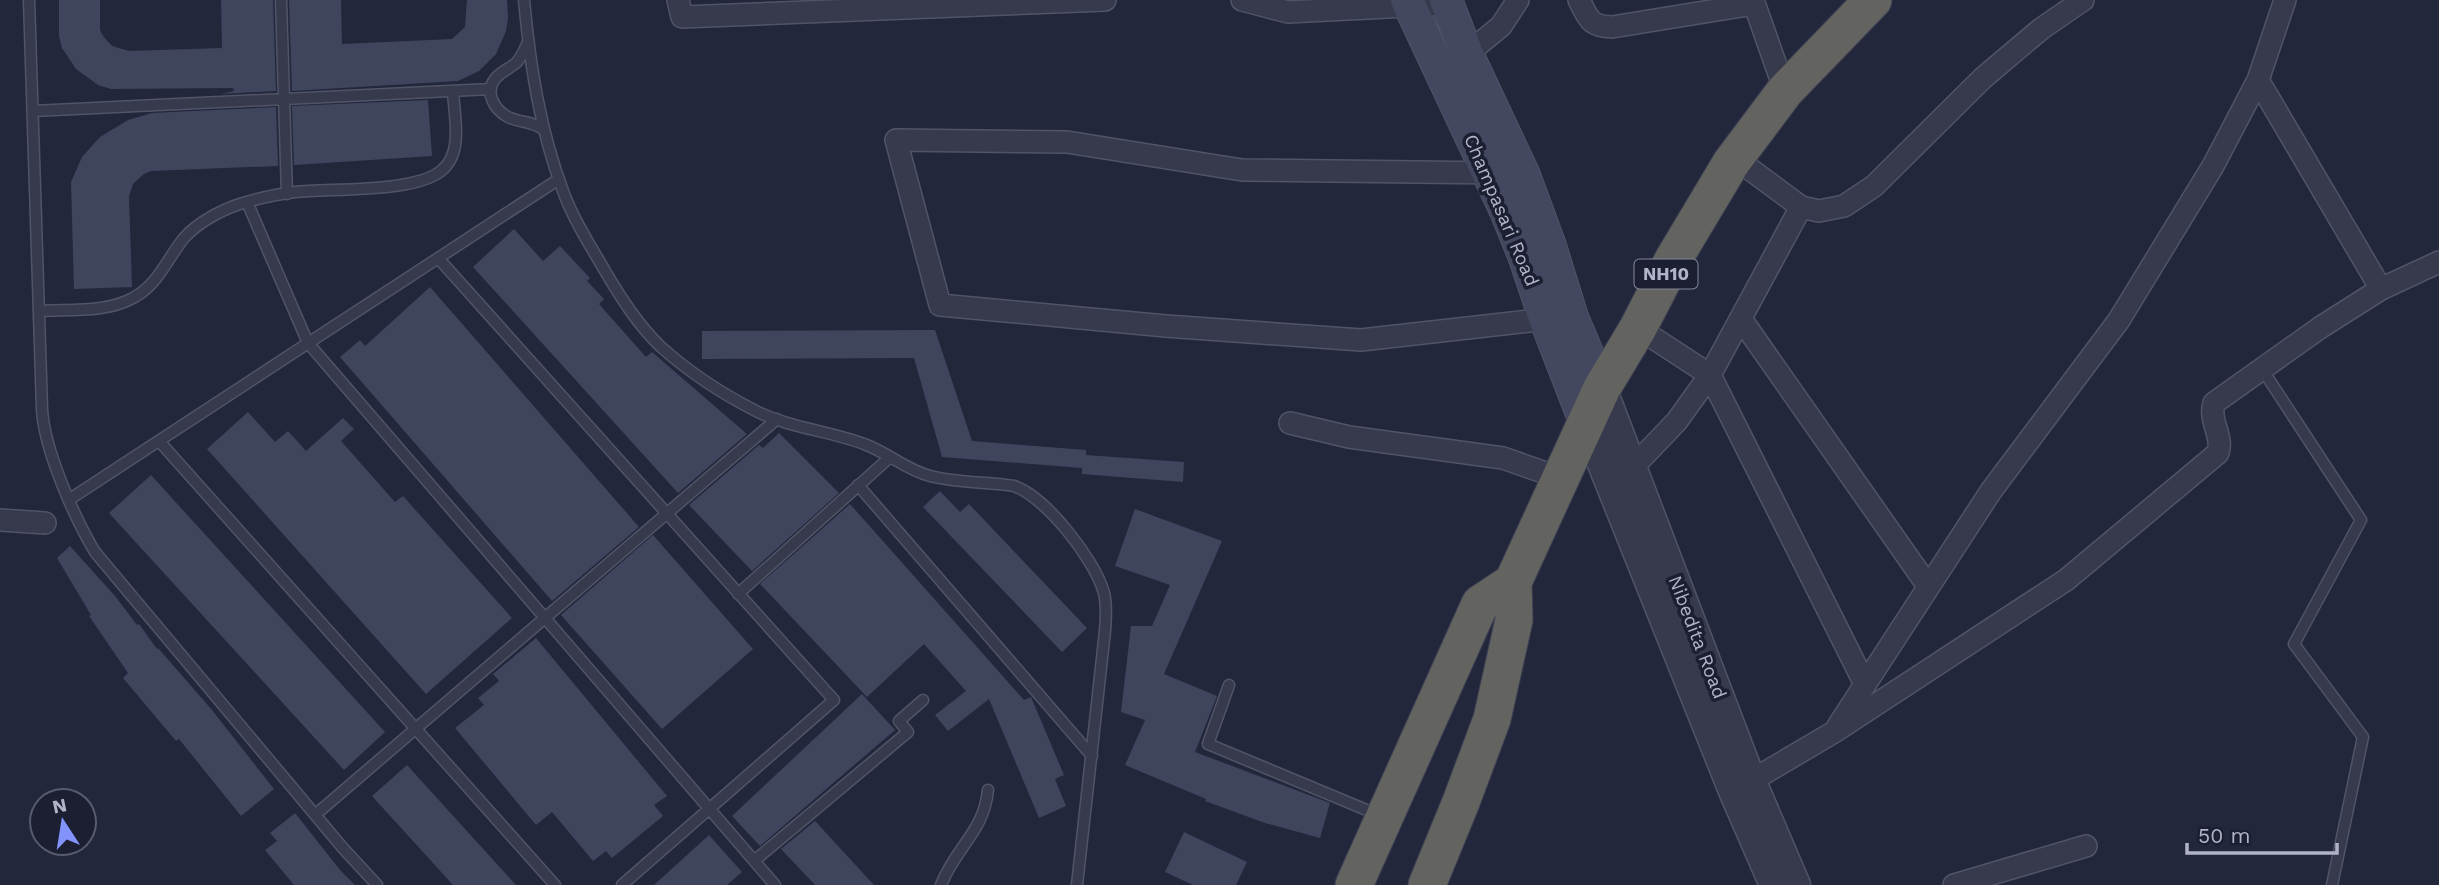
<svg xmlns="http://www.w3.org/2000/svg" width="2439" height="885" font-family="'Work Sans',sans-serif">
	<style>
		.building { fill: #40455e }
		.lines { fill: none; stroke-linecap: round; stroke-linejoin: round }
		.service-casing { stroke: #515467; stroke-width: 13 }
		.minor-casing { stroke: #515467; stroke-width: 24 }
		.tertiary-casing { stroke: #515467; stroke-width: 31 }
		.secondary-casing { stroke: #515467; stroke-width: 34 }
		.trunk-casing { stroke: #3e4154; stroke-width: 39 }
		.service { stroke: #363a4c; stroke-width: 10 }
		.minor { stroke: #363a4c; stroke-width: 21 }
		.tertiary { stroke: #363a4c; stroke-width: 28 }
		.secondary { stroke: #43475f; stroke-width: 32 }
		.trunk { stroke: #63635f; stroke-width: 37 }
		.labels { text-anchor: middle; stroke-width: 7; stroke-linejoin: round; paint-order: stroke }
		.shield { fill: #1b1f31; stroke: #84879b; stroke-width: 2 }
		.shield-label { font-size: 18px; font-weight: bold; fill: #b1b4c8 }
		.street-label { font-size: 19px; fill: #b1b4c8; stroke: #1b1f31 }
	</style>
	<rect width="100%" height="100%" fill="#22273c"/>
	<path class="building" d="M59 0H100V30L103 36 112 46 129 51 222 48 221 0H273L276 91 221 94 234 91 233 88 111 89 98 85 76 69 62 48 59 36Z
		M289 0H341L342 44 452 39 465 27 467 0H507L508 18 506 31 496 54 479 71 458 81 292 91Z
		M428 100 432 156 294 165 292 106Z
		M276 107 278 166 151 171 144 174 133 184 129 196 132 287 74 289 71 182 82 157 100 137 128 120 152 113Z
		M514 229 543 261 560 246 590 278 587 281 604 299 599 304 646 357 652 352 747 434 678 493 473 267Z
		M430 287 639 527 552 601 340 357 360 340 365 346Z
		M935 330 972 441 1086 450V455L1184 462 1183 482 1082 474V468L942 457 914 358 702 359V331Z
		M248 412 275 442 288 431 306 451 343 418 354 429 341 441 395 502 403 496 512 618 426 694 207 449Z
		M779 433 839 493 752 571 689 505 759 445 763 448Z
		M151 475 385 732 344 770 109 513Z
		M940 491 960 512 969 504 1087 628 1062 652 923 507Z
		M850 504 1024 700 1031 697 1064 775 1055 779 1066 806 1039 818 989 699 948 731 935 715 966 691 924 644 867 697 760 584Z
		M1135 509 1222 541 1164 674 1217 696 1195 752 1330 803 1320 838 1265 823 1205 801 1206 799 1125 765 1145 720 1121 712 1131 626H1152L1170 585 1115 566Z
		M653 535 753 649 662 729 561 615Z
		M70 546 115 596 137 625 139 624 157 649 158 648 212 710 274 789 241 816 179 739 176 741 123 678 128 673 89 616 91 615 57 558Z
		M536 638 667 796 654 805 663 816 612 858 606 851 593 861 552 812 536 825 455 728 484 705 478 698 499 681 493 674Z
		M862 694 895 730 760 846 732 816Z
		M407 765 516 885H453L372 796Z
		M295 813 340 870 355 885H294L265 850 277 841 270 833Z
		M815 821 874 885H815L781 849Z
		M1184 832 1247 862 1236 885H1193L1165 872Z
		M709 835 742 872 727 885H654Z"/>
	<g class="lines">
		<g class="service-casing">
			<path id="service" d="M29 0 42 409C44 449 74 517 95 552L342 847 377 885
				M281 0 287 194
				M524 0C530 65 540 130 563 191 573 219 590 245 605 271 621 298 638 325 661 347 689 372 724 395 758 412 791 428 830 431 864 444 887 452 906 470 930 476 957 483 987 482 1014 486 1046 497 1095 560 1104 593 1107 605 1106 619 1105 631L1077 885
				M528 42C525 49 522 56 517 62 511 68 500 72 495 79 484 93 495 110 508 117 520 123 533 121 544 130
				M33 111 491 89
				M247 202 308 343 775 885
				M438 258 834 700 622 885
				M39 311C69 309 106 313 133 298 158 285 167 259 184 238 198 222 223 209 243 203 260 198 278 194 295 192 332 188 413 193 441 171 464 153 454 116 453 91
				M2262 369 2361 520 2294 644 2363 737 2332 885
				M159 441 555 885
				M858 485 1092 756
				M70 499 559 179
				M738 594 889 458
				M1229 685 1208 744 1381 816
				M315 815 777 419
				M754 861 908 732 899 721 923 700
				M941 885C955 848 984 832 988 790"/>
		</g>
		<g class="minor-casing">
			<path id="minor" d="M678 0 682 17 1105 0
				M1242 0 1288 12 1448 4
				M1579 0C1589 19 1589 26 1612 27L1754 4
				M1753 0 1785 91
				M1467 54 1501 26 1518 0
				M2258 80 2381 289
				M1735 158 1801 207 1819 211 1844 206 1874 186 1983 78 2041 29 2083 0
				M1500 173 1242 170 1067 142 896 140 940 305 1166 326 1361 340 1556 318
				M1741 319 1928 586
				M1638 328 1710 375 1865 684
				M1290 423 1349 437 1503 458 1560 478
				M1634 466 1677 421 1710 375 1801 207
				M0 520 45 523
				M1838 726 1991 491 2119 320 2213 166 2258 80 2285 0
				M1739 788 1834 732 2066 580 2218 453C2224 437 2208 420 2214 403L2321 327 2381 289 2439 262
				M1954 885 2086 846"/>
		</g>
		<g class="tertiary-casing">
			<path id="tertiary" d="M1602 388 1752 782 1796 885
				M1586 424 1733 791 1774 885"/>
		</g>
		<g class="secondary-casing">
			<path id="secondary" d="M1407 0 1506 211 1525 258 1545 318 1586 424
				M1446 0 1467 54 1523 173 1550 246 1572 317 1602 388"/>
		</g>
		<g class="trunk-casing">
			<path id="trunk" d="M1354 885 1480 604 1513 582
				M1427 885 1461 802 1492 719 1514 620 1513 582 1602 388 1638 328 1673 260 1731 163 1785 91 1873 0"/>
		</g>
		<use href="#service" class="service"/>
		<use href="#minor" class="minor"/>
		<use href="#tertiary" class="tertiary"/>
		<use href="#secondary" class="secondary"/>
		<use href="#trunk" class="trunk"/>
	</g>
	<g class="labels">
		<rect class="shield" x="1634.5" y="259.5" width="63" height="29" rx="5"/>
		<g class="shield-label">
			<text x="1666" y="280">NH10</text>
		</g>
		<g class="street-label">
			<text transform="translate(1502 210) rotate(67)" y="7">Champasari Road</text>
			<text transform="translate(1698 637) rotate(69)" y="7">Nibedita Road</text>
		</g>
	</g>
	<g transform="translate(63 822) rotate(348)"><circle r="33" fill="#1b1f31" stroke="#575b6d" stroke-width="2"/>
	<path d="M0-5L12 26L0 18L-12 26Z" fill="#8294fb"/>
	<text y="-10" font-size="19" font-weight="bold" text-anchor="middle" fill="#b1b4c8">N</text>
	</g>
	<path d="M2187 843v10h150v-10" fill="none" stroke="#b1b4c8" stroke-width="3.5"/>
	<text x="2198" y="843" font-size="21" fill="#b1b4c8" stroke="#1b1f31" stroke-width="5" paint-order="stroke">50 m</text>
</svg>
